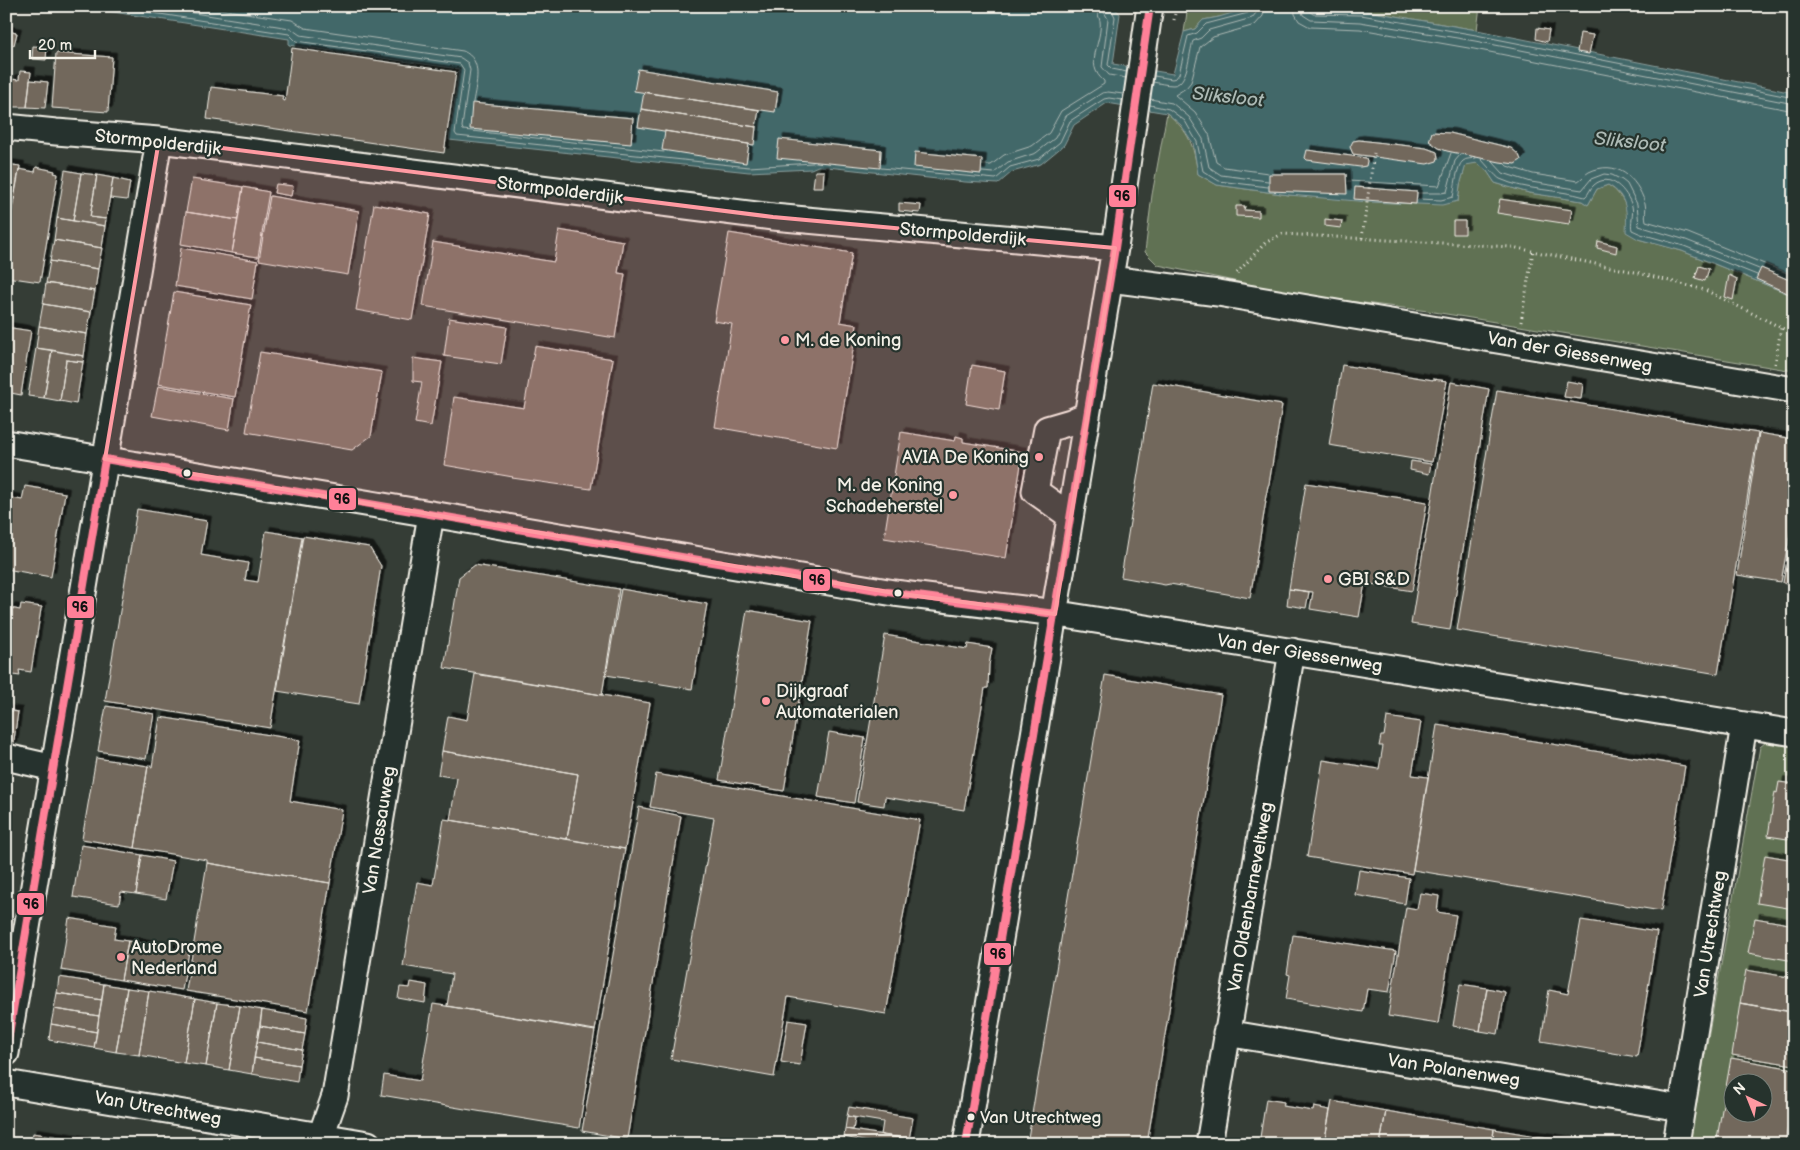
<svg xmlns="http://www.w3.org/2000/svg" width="1800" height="1150" font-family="'Balsamiq Sans',sans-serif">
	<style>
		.green { fill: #607153; stroke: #aab19e; fill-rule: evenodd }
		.water { fill: #436769; stroke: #8a9e9c }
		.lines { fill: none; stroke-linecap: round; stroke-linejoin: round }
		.shore { stroke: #adbab5; stroke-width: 1 }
		.building { fill: #72675c; stroke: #f4f1e8; fill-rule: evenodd; filter: url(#shadow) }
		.minor-casing { stroke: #f4f1e8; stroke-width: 29 }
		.path { stroke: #f4f1e8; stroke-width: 3; stroke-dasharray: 1 4; stroke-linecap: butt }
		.minor { stroke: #26332d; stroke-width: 25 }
		.bus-1-casing { stroke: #26332d; stroke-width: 11 }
		.bus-1 { stroke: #ff8098; stroke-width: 8 }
		.marked { fill: #ff9aa2; fill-opacity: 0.2; stroke: #ff9aa2; stroke-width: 4; stroke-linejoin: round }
		.poi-dot { fill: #ff9aa2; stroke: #26332d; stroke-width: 2 }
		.bus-dot { fill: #f4f1e8; stroke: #26332d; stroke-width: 2 }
		.labels { text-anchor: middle; stroke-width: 4.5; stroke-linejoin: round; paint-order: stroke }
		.bus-label { font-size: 17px; fill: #f4f1e8; stroke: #26332d; text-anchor: start }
		.street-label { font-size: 18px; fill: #f4f1e8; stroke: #26332d }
		.poi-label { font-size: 18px; fill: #f4f1e8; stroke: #26332d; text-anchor: start }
		.water-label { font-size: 19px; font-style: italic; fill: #adbab5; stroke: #26332d }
		.line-badge { stroke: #26332d; stroke-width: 2 }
		.pale-badge-label { font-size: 14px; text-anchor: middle; font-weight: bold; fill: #111 }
	</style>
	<defs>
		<filter id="shadow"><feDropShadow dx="4.5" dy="-4.5" stdDeviation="0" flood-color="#0009"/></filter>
	</defs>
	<rect width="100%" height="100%" fill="#353d36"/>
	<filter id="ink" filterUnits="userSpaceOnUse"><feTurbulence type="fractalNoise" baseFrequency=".02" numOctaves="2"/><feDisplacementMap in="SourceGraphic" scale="10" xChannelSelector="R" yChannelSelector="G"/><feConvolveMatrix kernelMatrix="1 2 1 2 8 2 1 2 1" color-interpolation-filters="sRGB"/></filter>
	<g filter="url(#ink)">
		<path class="green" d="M1188 6H1480L1477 30 1361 10 1219 17 1203 20 1195 29 1184 32Z
			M1167 113C1191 134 1193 144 1198 174L1217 185 1289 195 1458 201 1460 185 1466 164 1477 163 1487 171 1495 183 1529 193 1582 201 1588 205 1597 189 1608 185C1626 195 1631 220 1638 239L1682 251 1794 296V371L1428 311 1300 295 1158 265 1145 252 1152 195Z
			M1771 738 1794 742V1144H1689L1760 747ZM1732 1082H1762V1112H1732Z"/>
		<path class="water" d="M74 6H1113L1120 14 1113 64 1173 74 1184 32 1195 29 1203 20 1219 17 1252 7 1361 10 1477 30 1794 93V296L1682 251 1638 239 1626 232C1627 212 1628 196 1608 185L1597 189 1588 205 1582 201 1529 193 1495 183 1487 171 1477 163 1466 165 1460 185 1458 201 1442 205 1368 202 1289 195 1217 185 1198 174 1193 143 1181 125 1167 113 1107 103 1074 125 1064 145 1041 164 1012 172 998 184 965 182 818 166 811 169 749 172 449 140 459 69 289 45V39Z"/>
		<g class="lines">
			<path class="shore" d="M108 6 289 34 296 41 460 64 464 70 455 133 457 136 749 167 813 163
				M149 6 290 28 300 35 461 58 468 63 470 70 462 127 463 130 664 152
				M199 6 292 20 305 28 463 51C484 60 476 84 473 102
				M1103 6 1104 12 1108 19 1102 67 1109 75 1126 78
				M1110 6 1115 17 1108 65 1112 69 1127 72
				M1265 6 1263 16 1255 25 1213 37 1200 47 1191 82 1186 88 1175 95 1195 112 1209 134 1216 162 1224 167 1268 173
				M1294 6 1295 14 1299 21 1310 27 1360 29 1474 49 1794 111
				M1301 6 1303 15 1311 20 1360 22 1475 41 1794 104
				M1308 6 1309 11 1313 14 1361 15 1476 35 1794 98
				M1154 76 1172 79 1176 78 1179 74 1188 36 1197 33 1206 24 1248 13 1251 10V6
				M1153 82C1159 83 1166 85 1173 85 1188 85 1189 53 1193 41L1201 38 1209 30 1252 18 1256 13 1258 6
				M1150 99 1172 103 1189 117 1203 139 1209 167 1221 175 1268 181
				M1150 105 1169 109 1185 121 1197 142 1203 171 1219 181 1268 187
				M1481 159C1486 164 1496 177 1500 179 1526 191 1558 189 1585 197 1589 194 1590 188 1594 185 1610 171 1627 191 1632 206 1634 214 1630 223 1632 230L1641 234 1684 246 1757 275
				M1493 162 1503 173 1531 182 1582 190 1591 179 1604 174 1612 175 1622 180 1627 184 1637 204 1639 226 1686 240 1759 269
				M1505 164 1507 166 1533 174 1578 181C1582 179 1585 174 1589 172 1616 159 1637 177 1645 203 1647 209 1644 216 1646 221L1688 233 1794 276
				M983 165H991L1004 155 1032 146 1049 133 1061 111 1104 84V81C1083 64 1103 42 1100 21 1099 16 1096 12 1096 6
				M881 168 996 179 1010 167 1039 159 1060 142 1070 121 1104 99 1109 98 1122 100
				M982 172 994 173 1008 162 1036 153 1055 138 1066 116 1102 93 1108 92 1123 94
				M1348 181 1439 186 1451 153
				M1418 193H1441L1447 192 1455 161 1460 155
				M1418 199 1441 200 1453 197C1455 189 1456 166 1463 161 1466 158 1472 159 1476 158"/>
		</g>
		<path class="building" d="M1537 28 1549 30 1547 42 1536 39Z
			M6 31 17 33 14 45 6 44Z
			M1580 33 1593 35 1589 54 1577 52Z
			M33 46 47 47 46 60 32 59Z
			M292 48 456 72 444 153 207 119 211 87 283 96 282 100 285 101Z
			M56 53 112 57 108 112 52 108Z
			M638 69 778 92 775 112 634 91Z
			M20 71 31 72 27 107H11L9 105 11 79 19 80Z
			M30 80 48 82 45 108 27 107Z
			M644 92 759 110 756 127 641 109Z
			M472 103 633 118 631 144 470 129Z
			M641 109 756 127 754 145 638 127Z
			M665 131 749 144 746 163 662 150Z
			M1432 132 1450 133 1511 148 1519 155 1521 160 1515 164 1500 162 1447 151 1439 148 1429 141Z
			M779 139 881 150 880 168 777 158Z
			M1359 140 1426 148 1437 152 1438 158 1437 161 1427 164 1353 154 1350 147 1353 141Z
			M1307 150 1366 158 1367 161 1366 166 1360 167 1307 160 1305 158Z
			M915 152 982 159 981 174 914 167Z
			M6 164 20 166 6 243Z
			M36 167 55 171 54 173 58 174 40 282 6 277V243L19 169 35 172Z
			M65 170 81 173 73 221 57 218Z
			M815 171H824L823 187H813Z
			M81 173 97 175 90 217 106 219 105 226 73 221Z
			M1269 174H1346L1347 194 1269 191Z
			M97 175 113 178 106 219 90 217Z
			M113 178 130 182 127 200 110 198Z
			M192 179 243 187 238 220 186 212Z
			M276 184 293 186 291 196 274 193Z
			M243 187 269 192 258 257 232 253Z
			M1355 187 1417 192 1416 204 1354 199Z
			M270 196 359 211 348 275 259 260Z
			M1500 199 1572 210 1569 224 1497 213Z
			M899 203 921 205 920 213 899 211Z
			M374 204 430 214 412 320 356 310Z
			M1236 206H1245L1244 210 1259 211V217L1236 216Z
			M186 212 238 220 232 253 181 244Z
			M57 218 105 226 102 248 54 240Z
			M1325 219 1342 221 1341 228 1325 226Z
			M1453 221H1465V234H1453Z
			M559 230 623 241 618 273 625 274 615 338 423 306 433 242 554 262Z
			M729 233 852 253 840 322 857 325 837 448 715 427 732 324 714 321Z
			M54 240 102 248 98 269 50 261Z
			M1598 241 1617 246 1616 253 1597 248Z
			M181 248 258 261 252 299 175 286Z
			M50 261 98 269 95 291 46 283Z
			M1699 266 1709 269 1705 281 1695 278Z
			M1761 268 1794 282V296L1756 279Z
			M1729 275 1737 279 1733 300 1725 297Z
			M46 283 95 291 91 312 43 304Z
			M174 292 251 305 235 397 158 384Z
			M43 304 91 312 87 334 39 326Z
			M449 318 507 327 501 364 444 356Z
			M39 326 87 334 84 356 36 348Z
			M6 327 31 331 21 395 6 392Z
			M535 346 613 359 591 489 512 478 513 477 444 465 454 397 524 408Z
			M36 348 52 350 44 398 28 396Z
			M52 350 84 356 83 362 66 360 60 401 44 398Z
			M260 352 382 372 371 436 352 450 246 432Z
			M413 358 442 362 431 426 415 423 422 382 413 381Z
			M66 360 83 362 76 404 60 401Z
			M972 365 1005 371 999 410 966 404Z
			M1342 365 1433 380V379L1447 381 1432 462 1329 445Z
			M1567 381 1583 384 1581 399 1564 397Z
			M1451 382 1489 389 1450 630 1411 624Z
			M1153 383 1282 405 1269 484 1268 486 1265 501H1266L1250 598 1170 584 1165 585 1121 577 1142 449 1141 447H1142L1144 433H1143L1145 432Z
			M158 386 234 399 229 430 152 416Z
			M1497 390 1758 433 1718 674 1457 630Z
			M901 432 955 441 956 436 963 438V442L1023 452 1006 558 884 538Z
			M1759 433 1794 439V510L1781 582 1737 575Z
			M1411 461 1431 464 1429 474 1410 470Z
			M1306 483 1427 502 1412 591 1365 583 1359 617 1310 609 1313 592 1289 589Z
			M25 486 65 493 51 577 6 569V497L22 500Z
			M137 509 207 521 201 555 248 563 245 580 258 582 266 531 302 537 270 728 105 701Z
			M1794 523V584L1783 583Z
			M303 536 369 547 381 566 359 704 277 691Z
			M475 565 619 589 602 695 444 668 459 577Z
			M621 589 707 604 692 689 606 675Z
			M1289 589 1309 592 1306 608 1287 605Z
			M21 604 42 607 41 609 31 672 19 670 20 676 6 674V630L10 608 20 610Z
			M747 610 812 621 784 791 719 780Z
			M885 635 967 649 968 644 992 648 989 665 988 688H985L982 706 964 810 885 797 884 806 857 802Z
			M475 674 650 703 625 849 567 839 578 774 442 751 448 716 467 720Z
			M1105 675 1221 695 1147 1144H1027Z
			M106 706 154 714 146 759 98 751Z
			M6 710 18 712 13 747 6 746Z
			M160 717 300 740 290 801 342 810 330 883 207 863V860L135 848 148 766 152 767Z
			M1387 717 1421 722 1412 775 1428 777 1412 874 1307 857 1323 760 1379 769 1383 746H1379L1381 736H1384Z
			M1437 725 1685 766 1661 911 1413 870Z
			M829 732 865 738 854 803 818 797Z
			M442 751 578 774 567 839 450 820 457 778 438 775Z
			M96 758 148 766 135 848 82 839Z
			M656 774 920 820 886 1014 788 997 774 1077 671 1059 714 818 650 807Z
			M1779 782 1794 784V840L1768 836 1775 792 1777 793Z
			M639 807 681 816 627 1139 582 1131Z
			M444 819 625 849 595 1031 447 1006 452 974 403 966 417 882 433 885Z
			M81 845 142 855 136 894 121 892 119 904 73 897Z
			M142 855 173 861 166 899 136 894Z
			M1765 855 1794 860V909L1757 903Z
			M207 863 330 883 308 1011 186 991Z
			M1359 870 1409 878 1405 904 1355 895Z
			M1420 893 1439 896 1437 912 1456 915 1438 1024 1388 1016 1406 907 1417 909Z
			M69 918 116 926 114 939 128 941 121 980 61 970Z
			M1755 918 1794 925V961L1748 953Z
			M1581 920 1657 932 1637 1057 1541 1041 1549 990 1568 994Z
			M1293 935 1396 951 1389 992 1367 989 1363 1012 1286 999 1290 975 1287 974Z
			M128 941 189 952 182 990 121 980Z
			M1746 970 1794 978 1790 1012 1740 1003Z
			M59 977 104 984 102 1000 57 993Z
			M411 982 427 985 425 1003 398 998 400 987 410 988Z
			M104 984 127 988 116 1052 94 1048Z
			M1460 984 1487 988 1480 1031 1453 1026Z
			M127 988 149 991 139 1055 116 1052Z
			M1487 988 1505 992 1498 1034 1480 1031Z
			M149 991 195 999 184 1063 139 1055Z
			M57 993 102 1000 99 1016 54 1009Z
			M195 999 217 1003 206 1066 184 1063Z
			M217 1003 240 1006 229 1070 206 1066Z
			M1740 1003 1794 1012V1065L1732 1055Z
			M433 1004 595 1030 579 1128 381 1095 384 1075 420 1081Z
			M240 1006 262 1010 252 1074 229 1070Z
			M54 1009 99 1016 97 1032 51 1024Z
			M262 1010 307 1018 305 1034 260 1026Z
			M788 1020 807 1023 800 1065 781 1062Z
			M51 1024 97 1032 94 1048 49 1040Z
			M260 1026 305 1034 302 1050 257 1042Z
			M257 1042 302 1050 299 1065 254 1058Z
			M254 1058 299 1065 297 1082 252 1074Z
			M1731 1058 1794 1069V1120L1789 1119 1785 1144H1716ZM1732 1082H1762V1112H1732Z
			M1266 1099 1284 1102 1283 1106 1313 1111 1314 1107 1330 1110 1324 1144H1259Z
			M1332 1101 1386 1111 1380 1144H1324Z
			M849 1107 913 1118 909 1139 881 1135 883 1122 847 1116Z
			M1386 1111 1494 1129 1492 1144H1380Z
			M847 1116 855 1118 853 1130 845 1129Z
			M845 1129 909 1139V1144H878L844 1137Z
			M1494 1129 1572 1142 1571 1144H1492Z
			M33 1133 59 1137 58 1144H31Z
			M59 1137 84 1141V1144H58Z"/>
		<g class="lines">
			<g class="minor-casing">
				<path id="minor" d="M6 127 56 132 159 140 773 217 1115 248
					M1110 279 1218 293 1794 390
					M6 443 431 514 894 593 1040 611 1794 733
					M1070 516 1035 491 1047 429 1071 422 1087 415
					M6 757 54 768
					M1226 1033 1681 1108
					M6 1053 159 140
					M6 1083 368 1144
					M318 1144 335 1096 431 514
					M966 1144 1115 248 1150 6
					M1209 1144 1292 651
					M1676 1144 1744 725"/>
			</g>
			<path class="path" d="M1174 20 1176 6
				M1362 238 1374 153
				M1237 273 1265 243 1282 234 1512 247 1635 272 1705 290 1794 334
				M1521 322 1533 251
				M1775 364 1781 328"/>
			<use href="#minor" class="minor"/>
			<g class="bus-1-casing">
				<path id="bus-1" d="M105 459 894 593 1055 614
					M6 1052 105 459
					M966 1144 1115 248 1150 6"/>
			</g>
			<use href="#bus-1" class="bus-1"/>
		</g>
	</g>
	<path class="marked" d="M159 140 773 217 1115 248 1055 614 894 593 105 459Z"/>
	<g class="poi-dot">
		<circle cx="785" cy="340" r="5"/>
		<circle cx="1039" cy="457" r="5"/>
		<circle cx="953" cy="495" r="5"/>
		<circle cx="1328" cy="579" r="5"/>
		<circle cx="766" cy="701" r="5"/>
		<circle cx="121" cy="957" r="5"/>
	</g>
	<g class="bus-dot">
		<circle cx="187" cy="473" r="4.5"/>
		<circle cx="898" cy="593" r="4.5"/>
		<circle cx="971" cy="1117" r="4.5"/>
	</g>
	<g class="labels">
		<g class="bus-label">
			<text x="980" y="1123">Van Utrechtweg</text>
		</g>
		<g class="street-label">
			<text transform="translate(158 142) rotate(6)" y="6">Stormpolderdijk</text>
			<text transform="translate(560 190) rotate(7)" y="6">Stormpolderdijk</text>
			<text transform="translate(963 234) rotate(5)" y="6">Stormpolderdijk</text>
			<text transform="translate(1570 352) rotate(10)" y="6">Van der Giessenweg</text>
			<text transform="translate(1300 653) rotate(9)" y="6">Van der Giessenweg</text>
			<text transform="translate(379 830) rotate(-81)" y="6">Van Nassauweg</text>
			<text transform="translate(1250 897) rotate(-80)" y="6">Van Oldenbarneveltweg</text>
			<text transform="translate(1710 934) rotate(-81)" y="6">Van Utrechtweg</text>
			<text transform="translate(1454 1070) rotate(9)" y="6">Van Polanenweg</text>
			<text transform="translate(158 1108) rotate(10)" y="6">Van Utrechtweg</text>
		</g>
		<g class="poi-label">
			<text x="795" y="346">M. de Koning</text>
			<text x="1029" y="463" text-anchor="end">AVIA De Koning</text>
			<text x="943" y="491" text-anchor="end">M. de Koning<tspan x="943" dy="21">Schadeherstel</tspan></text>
			<text x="1338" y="585">GBI S&amp;D</text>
			<text x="776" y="697">Dijkgraaf<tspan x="776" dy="21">Automaterialen</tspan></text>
			<text x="131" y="953">AutoDrome<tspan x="131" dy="21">Nederland</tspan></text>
		</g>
		<g class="water-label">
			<text transform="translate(1228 96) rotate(6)" y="7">Sliksloot</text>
			<text transform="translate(1630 141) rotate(6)" y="7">Sliksloot</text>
		</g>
	</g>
	<g class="line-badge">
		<rect x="1108" y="184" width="29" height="24" rx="5" fill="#ff8098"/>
		<rect x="328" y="487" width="29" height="24" rx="5" fill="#ff8098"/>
		<rect x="802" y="568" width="29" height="24" rx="5" fill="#ff8098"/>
		<rect x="66" y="595" width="29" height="24" rx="5" fill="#ff8098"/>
		<rect x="16" y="892" width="29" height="24" rx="5" fill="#ff8098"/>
		<rect x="983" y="942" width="29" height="24" rx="5" fill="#ff8098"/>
	</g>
	<g class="pale-badge-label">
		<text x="1122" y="201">96</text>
		<text x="342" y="504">96</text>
		<text x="817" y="585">96</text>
		<text x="80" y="612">96</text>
		<text x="31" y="909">96</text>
		<text x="998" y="959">96</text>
	</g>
	<rect width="1800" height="1150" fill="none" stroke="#26332d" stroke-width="25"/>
	<rect x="12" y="12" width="1775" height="1125" fill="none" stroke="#f4f1e8" stroke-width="2" filter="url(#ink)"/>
	<g transform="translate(1748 1098) rotate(317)"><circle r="24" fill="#26332d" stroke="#787f78"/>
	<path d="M0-4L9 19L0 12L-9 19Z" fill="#ff9aa2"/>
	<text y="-8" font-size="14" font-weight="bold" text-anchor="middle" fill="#f4f1e8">N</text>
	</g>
	<path d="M30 50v8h65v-8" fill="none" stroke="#f4f1e8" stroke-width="2.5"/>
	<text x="38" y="50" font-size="15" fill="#f4f1e8" stroke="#26332d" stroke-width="4" paint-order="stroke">20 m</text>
</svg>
